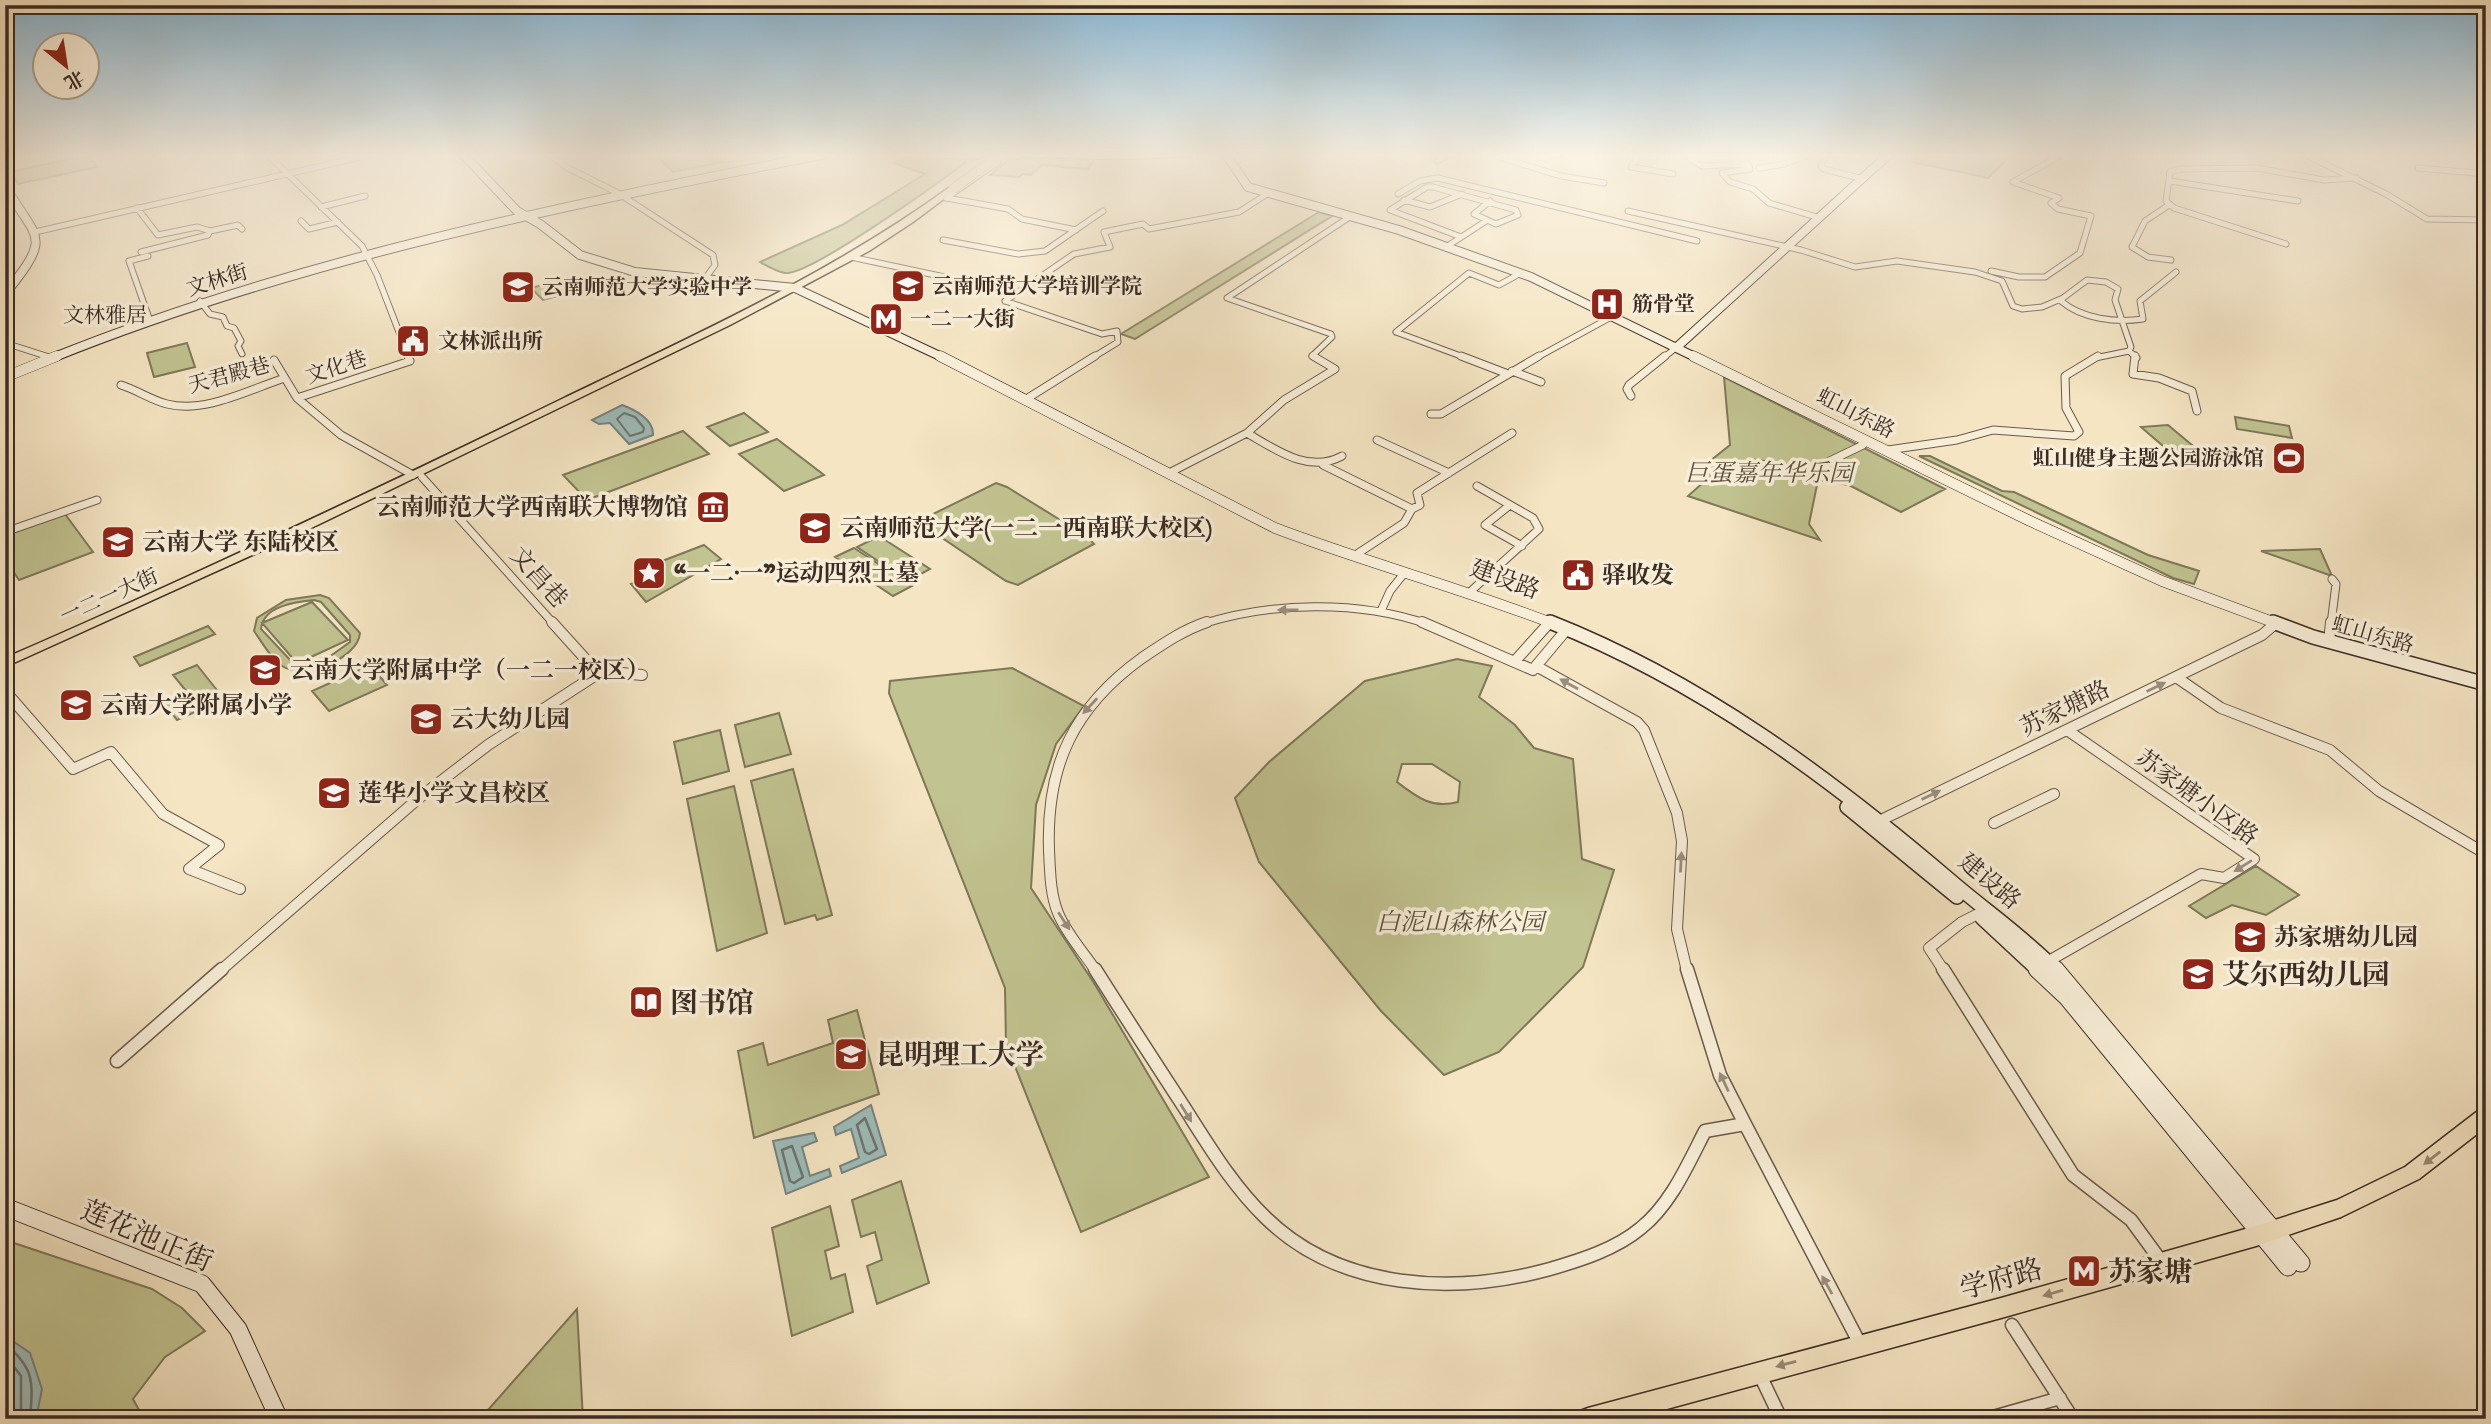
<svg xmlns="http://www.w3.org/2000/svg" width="2491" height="1424" font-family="'IM FELL English','Noto Serif SC',serif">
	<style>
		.green { fill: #c1c390; stroke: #7e785a; stroke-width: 2; fill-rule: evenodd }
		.water { fill: #9ebdbb; stroke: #76837f; stroke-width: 2 }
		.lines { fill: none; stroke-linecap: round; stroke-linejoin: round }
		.shore-far1 { stroke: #6c7470; stroke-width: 2 }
		.shore { stroke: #6c7470; stroke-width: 2.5 }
		.street-far3-casing { stroke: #6a5a4c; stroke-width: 7 }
		.street-far2-casing { stroke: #6a5a4c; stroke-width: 9 }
		.street-far1-casing { stroke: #6a5a4c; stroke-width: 12 }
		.street-casing { stroke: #6a5a4c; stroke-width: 15 }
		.secondary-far3-casing { stroke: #3b2c24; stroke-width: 10 }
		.secondary-far2-casing { stroke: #3b2c24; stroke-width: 11 }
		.secondary-far1-casing { stroke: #3b2c24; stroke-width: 16 }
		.secondary-casing { stroke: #3b2c24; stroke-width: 19 }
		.primary-casing { stroke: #3b2c24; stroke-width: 3 }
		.street-far3 { stroke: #f8eed8; stroke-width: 5 }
		.street-far2 { stroke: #f8eed8; stroke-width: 7 }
		.street-far1 { stroke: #f8eed8; stroke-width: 10 }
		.street { stroke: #f8eed8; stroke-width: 12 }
		.secondary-far3 { stroke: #f8eed8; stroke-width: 8 }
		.secondary-far2 { stroke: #f8eed8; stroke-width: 10 }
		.secondary-far1 { stroke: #f8eed8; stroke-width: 13 }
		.secondary { stroke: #f8eed8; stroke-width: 17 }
		.primary { fill: #f5e5c3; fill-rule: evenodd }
		.primary-bridge-casing { stroke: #3b2c24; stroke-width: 10; stroke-linecap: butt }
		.primary-bridge { stroke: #f5e5c3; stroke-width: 9 }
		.oneway { fill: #9a8d7e }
		.oneway2 { fill: #988874 }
		.labels { text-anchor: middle; stroke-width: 7; stroke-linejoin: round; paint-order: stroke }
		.far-street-label { font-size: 21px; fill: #3b2c24; stroke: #f8eed8 }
		.far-poi-label { font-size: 21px; font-weight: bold; fill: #3b2c24; stroke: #f8eed8; text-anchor: start }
		.far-neighbourhood-label { font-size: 21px; fill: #3b2c24; stroke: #f8eed8 }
		.park-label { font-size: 24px; font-style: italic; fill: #5c523f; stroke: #f8eed8 }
		.poi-label { font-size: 24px; font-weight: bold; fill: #3b2c24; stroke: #f8eed8; text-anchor: start }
		.street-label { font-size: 24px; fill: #3b2c24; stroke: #f8eed8 }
		.near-poi-label { font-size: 28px; font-weight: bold; fill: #3b2c24; stroke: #f8eed8; text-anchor: start }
		.near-street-label { font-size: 28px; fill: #3b2c24; stroke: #f8eed8 }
	</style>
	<rect width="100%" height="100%" fill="#f5e5c3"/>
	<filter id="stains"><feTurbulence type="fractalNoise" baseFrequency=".00286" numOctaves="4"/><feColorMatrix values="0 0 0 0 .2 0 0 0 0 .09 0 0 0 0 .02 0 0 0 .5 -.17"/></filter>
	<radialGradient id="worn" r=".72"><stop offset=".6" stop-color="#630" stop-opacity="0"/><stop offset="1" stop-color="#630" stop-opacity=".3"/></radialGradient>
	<path class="green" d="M655 154H714L723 162 673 172Z
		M910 154 963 157 966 162C941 181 808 277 785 273 777 272 767 266 760 262L842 225 925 174 894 163Z
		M1922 154H2012L1988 178 1913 162Z
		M88 155 97 167 18 184 10 172Z
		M1029 157 1095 159 1088 169 1042 165 1031 175 1023 174 1019 177 990 175 1007 161Z
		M1319 212 1332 216 1135 339 1121 334Z
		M564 279 576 291 543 300 531 288Z
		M187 343 195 367 154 377 147 353Z
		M1724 377 1945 489 1901 512 1849 485 1818 480 1809 524 1820 540 1688 496 1705 481 1700 469 1730 445Z
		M744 413 768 432 730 446 707 427Z
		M2235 417 2289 426 2292 438 2237 429Z
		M2168 425 2205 456 2177 458 2141 427Z
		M683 431 709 454 587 500 563 475Z
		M777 439 824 475 784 491 739 454Z
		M1919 456H1930L2002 491 2014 492 2148 555 2199 571 2194 584 2173 578Z
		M996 483 1007 487 1086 536 1094 544 1018 585 1006 581 926 527 921 520Z
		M65 514 93 552 19 580 5 559V535Z
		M879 536 930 569 908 581 857 547Z
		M704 545 721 559 646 602 631 584 663 571 657 563Z
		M854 548 912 586 893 596 863 576 871 572 863 576 835 557Z
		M2320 549 2332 576 2261 551Z
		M320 595 329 598 360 633C358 659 304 680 282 666 271 659 262 642 254 631L257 618 286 600ZM314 600 321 602 350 635V642L329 657 298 663 348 640 312 602 262 623 296 662H292L261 629C263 606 295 602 314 600Z
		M208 626 215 634 140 666 134 657Z
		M1457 659 1492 666 1479 697 1515 725 1534 748 1573 759 1582 859 1614 870 1583 967 1499 1052 1444 1075 1381 1011 1259 862 1235 798 1269 762 1365 681ZM1402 764H1432L1460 782 1458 802C1432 809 1418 798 1397 782Z
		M197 665 224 699 177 720 164 703 187 692 173 675Z
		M370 665 387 685 329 711 312 691Z
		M1012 668 1084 706 1056 744 1036 805 1031 888 1094 983 1209 1177 1081 1232 1006 1044 1005 988 889 693 890 681Z
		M779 713 791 754 745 767 735 725Z
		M720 730 729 771 683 784 674 742Z
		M793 769 832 915 817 920 815 915 785 924 751 781Z
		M734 786 767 933 717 951 687 799Z
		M2256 866 2299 895 2266 915 2232 905 2206 918 2189 906Z
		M857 1010 879 1094 754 1138 738 1051 763 1043 768 1065 833 1043 828 1020Z
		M901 1181 929 1283 877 1304 867 1266 882 1260 875 1232 861 1237 852 1200Z
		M830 1206 839 1246 825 1251 831 1279 845 1274 853 1312 792 1336 772 1228Z
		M5 1240 152 1289 182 1308 205 1331 165 1357 133 1399 144 1419H5Z
		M577 1309 583 1419H480Z"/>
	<path class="water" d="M622 405C636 410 654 420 653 435L629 444 610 423 599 424 592 420Z
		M871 1105 886 1155 842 1173 840 1166 859 1158 851 1129 836 1135 834 1127Z
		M814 1133 817 1141 802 1147 810 1176 829 1169 831 1176 786 1194 773 1141Z
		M7 1337 30 1353 42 1389 36 1419H5Z"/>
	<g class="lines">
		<path class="shore-far1" d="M624 413 635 417 644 428 643 432 630 436 617 419Z"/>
		<path class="shore" d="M865 1118 877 1149 869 1154 865 1152 857 1125Z
			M792 1146 803 1177 794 1183 790 1181 782 1150Z
			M5 1344C35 1368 33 1383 30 1419
			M5 1355 21 1376V1419"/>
		<g class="street-far3-casing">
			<path id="street-far3" d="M267 154 362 246 377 275 409 358
				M549 154 566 167 618 193 713 255 715 265 704 280
				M1041 154 1118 157 1188 154
				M1489 154 1561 176 1604 183
				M1647 154 1638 157 1631 167 1673 174
				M1684 154 1702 166 1748 164 1750 169 1722 173 1730 182 1753 189 1769 203 1820 218
				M1816 154 1825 156 1821 166 1824 169 1863 179
				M2304 154 2386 194 2427 219 2486 220
				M1002 157 1026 154
				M1437 161 1448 154
				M1759 168 1784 164 1812 154
				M2418 168 2486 174
				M2170 181 2298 201
				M1398 194 1420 181 1438 178 1697 241
				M946 198 998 162
				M947 198 1008 209 1022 219 1076 230
				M1404 200 1430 207 1462 194
				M2169 205 2145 221 2132 247 2148 257 2171 260
				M321 207 365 196
				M137 208 158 235 197 227 210 231 238 225 242 229
				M1628 211 1801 250 1855 267 1897 261 1975 272 2002 281 2013 306 2022 309 2042 307 2063 298 2087 280 2106 282 2118 289 2115 300 2131 347 2129 351
				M301 221 309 229 338 222
				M35 232 374 154
				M1461 237 1390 210 1427 187H1433L1516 210 1518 215 1496 224 1474 214 1490 201
				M943 240 1018 254 1045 251 1103 211
				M2286 244 2174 208 2166 201 2170 172 2180 169 2256 168 2324 180 2356 178
				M1446 247 1486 221
				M141 252 208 235 210 231
				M148 256 129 261 150 321
				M851 257 982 285
				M1991 271 2019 277H2045L2080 253 2091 216 2058 209 2051 203 2059 198 2013 182 2063 154
				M200 301 210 314 223 317 227 326 234 328 241 341 238 346 242 354
				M1005 301 1074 254 1110 247 1104 232 1143 224 1149 229 1239 212 1267 194
				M1005 301 1102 334 1117 331 1118 342 1092 358
				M2061 301C2082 319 2116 323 2143 319L2140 301 2176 272
				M1396 332 1469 273 1499 285 1521 273
				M1396 332 1466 358
				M5 343 49 357
				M1316 358 1312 356 1332 337 1331 334 1227 298 1351 216
				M1536 358 1613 316
				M1663 358 1677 347
				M2095 358 2129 351 2137 358"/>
		</g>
		<g class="street-far2-casing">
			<path id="street-far2" d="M408 356 410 361 297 398 341 435 413 475
				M1461 356 1508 374
				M2135 356 2133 374 2159 378 2192 391 2197 411
				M274 360 297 398
				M1512 371 1541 382
				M121 385C137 390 151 400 167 404 205 414 250 389 285 378
				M1631 396 1627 389 1629 385 1665 356
				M1028 398 1095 356
				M1431 414H1441L1539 356
				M1247 433C1276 450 1309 474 1342 456
				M1377 440 1449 473
				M1888 450 1957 440 1993 430 2074 436 2079 432 2066 408 2065 376 2098 356
				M1753 463 1809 471 1863 445
				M1323 465 1412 509
				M1169 473 1247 433 1284 400 1335 369 1313 356
				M422 477 554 624
				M1510 505 1485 525 1522 546
				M5 532 97 500
				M1354 556 1404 523 1412 509 1420 505 1417 493 1512 433
				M1471 591 1539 529 1533 518 1477 486
				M1381 611 1390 591 1402 576
				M1202 624C1271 602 1358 600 1427 624
				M2331 624 2336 584 2332 579"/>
		</g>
		<g class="street-far1-casing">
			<path id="street-far1" d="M552 622 589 663 602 671 642 675
				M1422 622 1533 670 1536 666 1637 722 1644 730 1677 813 1682 841 1677 929 1687 971
				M2329 642 2331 622
				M1515 661 1550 622
				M1536 666 1567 629
				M2176 677 2221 708 2330 750 2379 791 2486 854
				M5 691 73 769 111 752 163 814 219 845 189 869 240 889
				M1875 823 2262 635 2275 624
				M1994 823 2054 794
				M2047 962 2201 874 2224 878 2254 859 2067 730
				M220 971 419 798 488 745 602 671
				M1096 971C1084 953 1066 933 1058 913 1050 894 1050 869 1049 850 1046 765 1074 707 1142 658 1163 644 1183 630 1207 622
				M1944 971 1929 948 1962 922 1984 911"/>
		</g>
		<g class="street-casing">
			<path id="street" d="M1095 969C1124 1015 1154 1061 1184 1107 1209 1146 1232 1185 1266 1218 1341 1291 1455 1295 1550 1269 1581 1260 1616 1249 1641 1228 1671 1204 1688 1164 1705 1131L1745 1124
				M1687 969 1720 1075 1745 1124
				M1943 969 2073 1175 2131 1220 2161 1261
				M117 1061 222 969
				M1745 1124 1860 1344
				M2012 1325 2073 1419
				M1759 1373 1781 1419
				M1986 1419 2060 1398"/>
		</g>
		<g class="secondary-far3-casing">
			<path id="secondary-far3" d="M463 154 517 211 540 224 580 255 635 272 795 288 944 358
				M945 154 979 155
				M1226 154 1248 187 1399 230 1531 277 1697 358
				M5 186C38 242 53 234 5 294
				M1677 347 1889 154
				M52 358C300 258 564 206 825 154"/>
		</g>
		<g class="secondary-far2-casing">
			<path id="secondary-far2" d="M940 356 1275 528C1367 563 1462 588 1554 624
				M1693 356 2030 521 2162 581 2278 624
				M5 377 57 356"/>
		</g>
		<g class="secondary-far1-casing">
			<path id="secondary-far1" d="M1550 622C1700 681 1829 777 1951 881 1986 911 2025 938 2057 971
				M2273 622 2313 637 2486 684
				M1847 807 1957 897
				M1982 918 2039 971"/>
		</g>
		<g class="secondary-casing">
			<path id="secondary" d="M2037 969 2067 997 2288 1267
				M2055 969 2301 1263
				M5 1207 202 1284 238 1329 279 1419"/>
		</g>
		<g class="primary-casing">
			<path id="primary" d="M1085 154H1138L1134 156H1089Z
				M950 187 957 189 913 222 869 251 730 325 301 533 5 667V658C194 576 379 488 564 398 697 334 830 274 950 187Z
				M2486 1108V1127L2419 1179 2341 1217 2256 1246 2001 1318 1630 1419H1577L1580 1411 1588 1408 2001 1298 2256 1226 2337 1200 2405 1167 2479 1110Z"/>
		</g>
		<use href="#street-far3" class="street-far3"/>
		<use href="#street-far2" class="street-far2"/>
		<use href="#street-far1" class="street-far1"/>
		<use href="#street" class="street"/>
		<use href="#secondary-far3" class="secondary-far3"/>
		<use href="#secondary-far2" class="secondary-far2"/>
		<use href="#secondary-far1" class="secondary-far1"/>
		<use href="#secondary" class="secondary"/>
		<use href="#primary" class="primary"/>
		<g class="primary-bridge-casing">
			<path id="primary-bridge" d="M953 189 993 160 1007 154"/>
		</g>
		<use href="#primary-bridge" class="primary-bridge"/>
	</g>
	<defs><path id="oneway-solid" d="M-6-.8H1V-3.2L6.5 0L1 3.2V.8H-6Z" transform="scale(1.75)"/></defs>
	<g class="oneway">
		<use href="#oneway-solid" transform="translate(1288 610) rotate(-180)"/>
		<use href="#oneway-solid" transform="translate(1569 684) rotate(-151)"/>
		<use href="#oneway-solid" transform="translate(2156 687) rotate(-26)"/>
		<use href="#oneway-solid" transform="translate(1090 706) rotate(133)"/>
		<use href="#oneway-solid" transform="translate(1931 795) rotate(-26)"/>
		<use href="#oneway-solid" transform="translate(1681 862) rotate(-87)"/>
		<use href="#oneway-solid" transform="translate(2243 866) rotate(148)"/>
		<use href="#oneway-solid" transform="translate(1064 921) rotate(57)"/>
		<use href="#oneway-solid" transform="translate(1724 1082) rotate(-115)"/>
		<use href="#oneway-solid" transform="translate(1186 1113) rotate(58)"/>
		<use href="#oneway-solid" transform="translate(1827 1285) rotate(-119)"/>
	</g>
	<g class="oneway2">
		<use href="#oneway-solid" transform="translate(2432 1158) rotate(142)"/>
		<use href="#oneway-solid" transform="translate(2053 1293) rotate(164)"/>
		<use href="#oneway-solid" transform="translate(1786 1364) rotate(165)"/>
	</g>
	<linearGradient id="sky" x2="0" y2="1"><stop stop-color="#8ab8d6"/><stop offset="0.44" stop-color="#faf3e4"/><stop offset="1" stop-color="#faf3e4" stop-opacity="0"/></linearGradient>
	<rect width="2491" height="353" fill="url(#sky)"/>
	<defs>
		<g id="university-square" transform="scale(1.75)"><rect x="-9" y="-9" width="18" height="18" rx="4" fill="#8f2418" stroke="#f8eed8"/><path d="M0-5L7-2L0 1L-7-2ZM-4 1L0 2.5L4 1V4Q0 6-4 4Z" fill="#fff"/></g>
		<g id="school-square" transform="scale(1.75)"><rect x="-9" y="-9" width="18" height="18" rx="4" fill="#8f2418" stroke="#f8eed8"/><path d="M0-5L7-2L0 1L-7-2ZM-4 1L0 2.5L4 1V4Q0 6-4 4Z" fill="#fff"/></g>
		<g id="hospital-square" transform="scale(1.75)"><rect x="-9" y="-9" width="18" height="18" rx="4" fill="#8f2418" stroke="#f8eed8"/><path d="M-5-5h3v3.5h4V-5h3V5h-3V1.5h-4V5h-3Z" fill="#fff"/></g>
		<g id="metro-square" transform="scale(1.75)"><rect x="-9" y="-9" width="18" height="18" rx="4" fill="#8f2418" stroke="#f8eed8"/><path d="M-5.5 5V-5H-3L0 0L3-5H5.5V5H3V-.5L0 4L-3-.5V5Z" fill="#fff"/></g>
		<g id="civic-square" transform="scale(1.75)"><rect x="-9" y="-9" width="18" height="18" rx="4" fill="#8f2418" stroke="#f8eed8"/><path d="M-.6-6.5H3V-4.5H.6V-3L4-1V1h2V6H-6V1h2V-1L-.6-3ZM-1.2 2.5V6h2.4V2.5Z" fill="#fff"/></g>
		<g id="stadium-square" transform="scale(1.75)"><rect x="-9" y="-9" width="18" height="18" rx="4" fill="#8f2418" stroke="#f8eed8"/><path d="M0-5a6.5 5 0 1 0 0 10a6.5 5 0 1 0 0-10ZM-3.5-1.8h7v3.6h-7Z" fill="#fff"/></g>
		<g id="museum-square" transform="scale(1.75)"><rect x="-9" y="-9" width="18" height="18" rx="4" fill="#8f2418" stroke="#f8eed8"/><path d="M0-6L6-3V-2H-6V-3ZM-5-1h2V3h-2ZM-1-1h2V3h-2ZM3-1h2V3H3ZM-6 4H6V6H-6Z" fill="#fff"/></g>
		<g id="sight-square" transform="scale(1.75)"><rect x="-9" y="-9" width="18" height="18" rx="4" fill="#8f2418" stroke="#f8eed8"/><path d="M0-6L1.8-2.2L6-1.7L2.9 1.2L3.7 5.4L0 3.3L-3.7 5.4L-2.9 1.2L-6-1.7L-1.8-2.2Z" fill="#fff"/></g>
		<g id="library-square" transform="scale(1.75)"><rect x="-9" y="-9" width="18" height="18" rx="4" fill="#8f2418" stroke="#f8eed8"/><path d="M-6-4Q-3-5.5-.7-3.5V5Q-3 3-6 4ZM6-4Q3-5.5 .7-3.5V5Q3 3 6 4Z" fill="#fff"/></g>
	</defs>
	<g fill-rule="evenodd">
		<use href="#university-square" x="908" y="286"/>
		<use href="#school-square" x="518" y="287"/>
		<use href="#hospital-square" x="1607" y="304"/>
		<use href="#metro-square" x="886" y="319"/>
		<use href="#civic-square" x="413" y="341"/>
		<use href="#stadium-square" x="2289" y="458"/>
		<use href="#museum-square" x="713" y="507"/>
		<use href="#university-square" x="815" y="528"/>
		<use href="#university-square" x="118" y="542"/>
		<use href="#sight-square" x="649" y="573"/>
		<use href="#civic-square" x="1578" y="575"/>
		<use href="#school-square" x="265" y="670"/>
		<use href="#school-square" x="76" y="705"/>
		<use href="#school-square" x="426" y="719"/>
		<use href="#school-square" x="334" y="793"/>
		<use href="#school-square" x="2250" y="937"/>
		<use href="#school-square" x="2198" y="974"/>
		<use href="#library-square" x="646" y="1002"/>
		<use href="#university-square" x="851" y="1054"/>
		<use href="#metro-square" x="2084" y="1271"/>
	</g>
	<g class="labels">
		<g class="far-street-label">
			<text transform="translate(217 280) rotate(-17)" y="7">文林街</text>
			<text transform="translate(336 367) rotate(-18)" y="7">文化巷</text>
			<text transform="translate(229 375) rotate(-15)" y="7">天君殿巷</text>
			<text transform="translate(1856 413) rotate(27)" y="7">虹山东路</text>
			<text transform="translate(109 596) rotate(-24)" y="7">一二一大街</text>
			<text transform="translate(2373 634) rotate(16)" y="7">虹山东路</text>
		</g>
		<g class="far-poi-label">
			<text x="932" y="293">云南师范大学培训学院</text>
			<text x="542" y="294">云南师范大学实验中学</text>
			<text x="1632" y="311">筋骨堂</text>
			<text x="910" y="326">一二一大街</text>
			<text x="438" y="348">文林派出所</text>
			<text x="2264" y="465" text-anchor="end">虹山健身主题公园游泳馆</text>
		</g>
		<g class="far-neighbourhood-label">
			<text x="105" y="322">文林雅居</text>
		</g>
		<g class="park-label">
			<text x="1769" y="481">巨蛋嘉年华乐园</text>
			<text x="1460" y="930">白泥山森林公园</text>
		</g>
		<g class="poi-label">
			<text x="688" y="515" text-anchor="end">云南师范大学西南联大博物馆</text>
			<text x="840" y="536">云南师范大学(一二一西南联大校区)</text>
			<text x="142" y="550">云南大学 东陆校区</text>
			<text x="674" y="581">“一二·一”运动四烈士墓</text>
			<text x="1602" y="583">驿收发</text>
			<text x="290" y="678">云南大学附属中学（一二一校区）</text>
			<text x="100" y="713">云南大学附属小学</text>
			<text x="450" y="727">云大幼儿园</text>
			<text x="358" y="801">莲华小学文昌校区</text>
			<text x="2274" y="945">苏家塘幼儿园</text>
		</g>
		<g class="street-label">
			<text transform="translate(539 577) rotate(48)" y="8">文昌巷</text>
			<text transform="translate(1505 579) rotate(20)" y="8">建设路</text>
			<text transform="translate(2065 708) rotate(-26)" y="8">苏家塘路</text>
			<text transform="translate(2197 797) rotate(36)" y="8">苏家塘小区路</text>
			<text transform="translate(1990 881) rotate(40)" y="8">建设路</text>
		</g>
		<g class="near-poi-label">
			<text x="2222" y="984">艾尔西幼儿园</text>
			<text x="670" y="1012">图书馆</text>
			<text x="876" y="1064">昆明理工大学</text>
			<text x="2108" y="1281">苏家塘</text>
		</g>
		<g class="near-street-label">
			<text transform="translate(147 1235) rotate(23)" y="10">莲花池正街</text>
			<text transform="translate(2001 1278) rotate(-15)" y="10">学府路</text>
		</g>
	</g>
	<rect width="2491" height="1424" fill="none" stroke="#f5e5c3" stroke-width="28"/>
	<rect x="7" y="7" width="2477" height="1410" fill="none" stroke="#3b2c24" stroke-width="3.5"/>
	<rect x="14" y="14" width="2463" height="1396" fill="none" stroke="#3b2c24" stroke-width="2"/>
	<g transform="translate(66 66) rotate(150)"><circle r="33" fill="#f8eed8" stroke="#aca090" stroke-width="2"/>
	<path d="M0-5L12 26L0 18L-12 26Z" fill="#8f2418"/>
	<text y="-10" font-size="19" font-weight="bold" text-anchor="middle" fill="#3b2c24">北</text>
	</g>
	<rect width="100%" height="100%" filter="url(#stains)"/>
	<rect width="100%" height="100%" fill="url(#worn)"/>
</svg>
